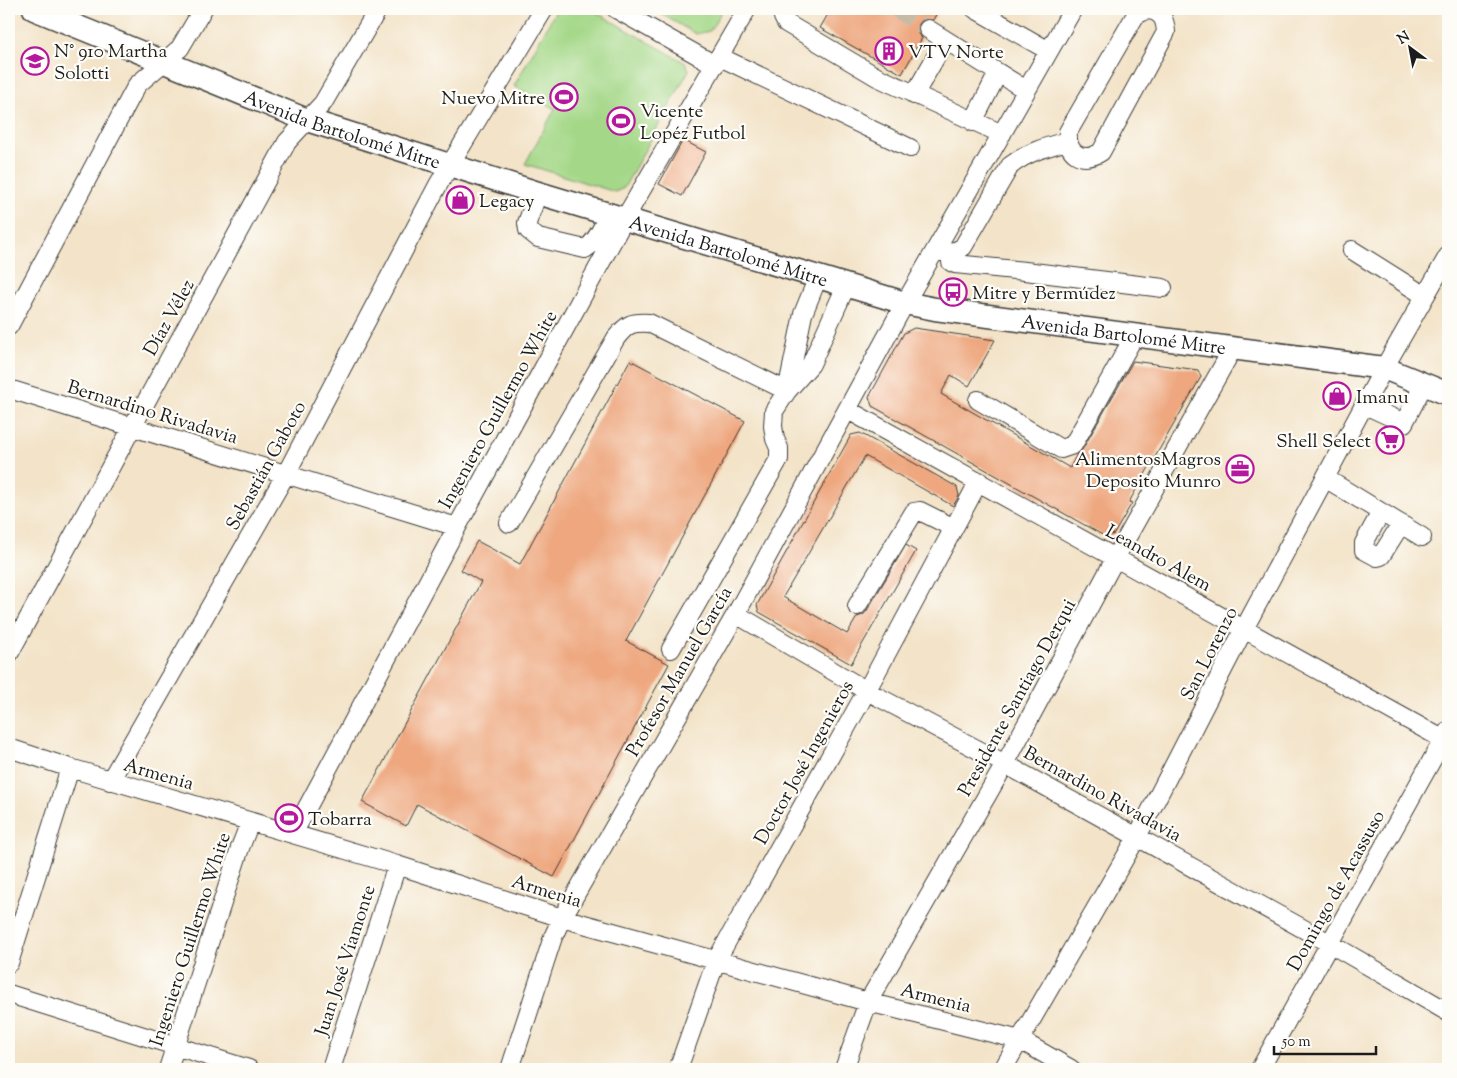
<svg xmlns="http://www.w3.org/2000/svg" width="1457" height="1078" font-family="'Sorts Mill Goudy',serif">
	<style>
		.green { fill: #a4d888; stroke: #607a52 }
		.building { fill: #eea77f }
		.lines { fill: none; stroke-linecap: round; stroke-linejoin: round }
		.minor-tunnel { stroke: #c8bba6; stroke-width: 18; stroke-dasharray: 18 9; stroke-linecap: butt }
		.minor-casing { stroke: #3c3a36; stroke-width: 20 }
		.major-casing { stroke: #3c3a36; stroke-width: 25 }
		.minor { stroke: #fff; stroke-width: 18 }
		.major { stroke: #fff; stroke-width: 22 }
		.labels { text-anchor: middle; stroke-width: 4.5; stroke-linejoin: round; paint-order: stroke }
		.poi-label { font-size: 19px; fill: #1c1c1c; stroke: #fdfcf7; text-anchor: start }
		.street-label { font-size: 19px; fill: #1c1c1c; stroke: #fdfcf7 }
	</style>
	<rect width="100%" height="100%" fill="#fdfcf7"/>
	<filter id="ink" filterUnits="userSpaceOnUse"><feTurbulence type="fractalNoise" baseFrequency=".02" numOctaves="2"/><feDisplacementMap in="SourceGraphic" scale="10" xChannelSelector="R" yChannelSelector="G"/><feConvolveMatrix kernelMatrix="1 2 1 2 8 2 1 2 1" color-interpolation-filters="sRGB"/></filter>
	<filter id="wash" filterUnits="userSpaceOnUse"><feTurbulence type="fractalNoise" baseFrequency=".0096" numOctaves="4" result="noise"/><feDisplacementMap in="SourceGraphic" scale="20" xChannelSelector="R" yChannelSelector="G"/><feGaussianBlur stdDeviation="1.12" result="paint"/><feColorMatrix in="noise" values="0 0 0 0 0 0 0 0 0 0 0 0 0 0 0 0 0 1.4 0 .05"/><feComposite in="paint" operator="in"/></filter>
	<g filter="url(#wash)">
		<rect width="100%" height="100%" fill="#f3e3c8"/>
		<path class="green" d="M557 9H590L686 63 689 70 624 188 615 192 525 164 555 109 514 86Z
			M652 9H723L710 31 696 34Z"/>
		<g id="blocks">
			<path class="building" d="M831 9H939L933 20 923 19 919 24 918 34 922 38 902 74 820 28Z
				M683 140 706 152 682 196 659 184Z
				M914 328 995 340 969 386 951 375 941 394 1070 468 1077 454 1082 450 1133 361 1198 370 1201 377 1129 502 1132 503 1114 534 1106 537 872 406 869 397 904 333Z
				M630 360 745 421 626 641 669 664 554 877 417 804 406 826 362 802 481 582 461 570 477 541 520 564Z
				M860 433 957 487 959 496 953 506 865 456 783 597 847 634 857 617 863 615 866 612 906 545 916 551 851 664 759 612 757 605 851 435Z"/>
		</g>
	</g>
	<g filter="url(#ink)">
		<use href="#blocks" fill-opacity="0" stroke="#3c3a36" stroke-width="1"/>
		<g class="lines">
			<path class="minor-tunnel" d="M897 9 928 29"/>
			<g class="minor-casing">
				<path id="minor" d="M616 9 715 65
					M783 9V17L786 23 877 77 1002 134
					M975 9 1049 51
					M1151 10C1163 14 1165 20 1166 32L1101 152C1082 164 1066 153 1068 132L1135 16 1144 11Z
					M928 29 1026 90
					M720 57 910 148
					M914 95 945 41
					M973 122 998 73
					M538 193 527 223 528 230 538 238 585 249C597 242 603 225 610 213
					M1352 250 1425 296
					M939 252 956 251 963 247 1010 166C1027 152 1046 147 1067 141
					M951 252V262L955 264 1025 271 1163 288
					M9 326 137 85 180 48 203 9
					M9 389 457 527
					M978 400 1061 449 1073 445 1135 335
					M1365 405 1404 423 1424 384
					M848 410 1448 742
					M1325 478 1422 537
					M1381 512 1364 543V550L1377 557 1381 556 1401 524
					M509 523 616 338C627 324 631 322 649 323L787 391 811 364 846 286
					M857 606 914 512 920 511 954 528
					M736 614 867 691 1005 764 1329 943 1448 1012
					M671 649 779 459V448L775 439 773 426 774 411 787 391 803 314 818 277
					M9 654 287 142 323 103 378 9
					M9 748 70 768 397 865 562 918 868 1002 1020 1040 1071 1069
					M110 781 286 474 438 185 544 9
					M293 834 457 527 625 218 747 9
					M9 963 70 768
					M9 994 249 1069
					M168 1069 240 848 250 822
					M331 1069 397 865
					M510 1069 553 937 562 918 736 614 905 303 1073 9
					M678 1069 716 961 860 703 979 481
					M844 1069 868 1002 1005 764 1116 557 1233 348
					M1003 1069 1137 837 1244 629 1384 368 1448 256
					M1260 1069 1448 731"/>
			</g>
			<g class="major-casing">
				<g id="major">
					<path id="s1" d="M34 9 307 120 538 193 905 303 935 309 1384 368 1448 394"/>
				</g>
			</g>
			<use href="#minor" class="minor"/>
			<use href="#major" class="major"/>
		</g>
	</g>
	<defs>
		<g id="building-ring" transform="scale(1.4375)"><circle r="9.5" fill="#fdfcf7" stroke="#b5179e" stroke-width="1.5"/><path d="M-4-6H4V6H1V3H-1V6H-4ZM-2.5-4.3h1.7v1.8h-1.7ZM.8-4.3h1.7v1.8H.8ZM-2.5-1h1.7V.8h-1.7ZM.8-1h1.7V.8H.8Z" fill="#b5179e"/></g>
		<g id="school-ring" transform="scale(1.4375)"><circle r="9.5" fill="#fdfcf7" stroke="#b5179e" stroke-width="1.5"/><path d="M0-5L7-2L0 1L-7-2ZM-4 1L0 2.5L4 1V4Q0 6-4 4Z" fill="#b5179e"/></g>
		<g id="stadium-ring" transform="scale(1.4375)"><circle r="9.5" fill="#fdfcf7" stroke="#b5179e" stroke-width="1.5"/><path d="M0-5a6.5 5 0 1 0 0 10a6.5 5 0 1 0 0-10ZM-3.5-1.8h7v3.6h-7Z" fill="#b5179e"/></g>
		<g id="shop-ring" transform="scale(1.4375)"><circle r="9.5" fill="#fdfcf7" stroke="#b5179e" stroke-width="1.5"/><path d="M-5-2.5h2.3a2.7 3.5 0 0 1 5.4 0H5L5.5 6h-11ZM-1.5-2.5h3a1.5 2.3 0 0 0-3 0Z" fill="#b5179e"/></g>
		<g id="bus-ring" transform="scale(1.4375)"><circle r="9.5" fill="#fdfcf7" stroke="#b5179e" stroke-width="1.5"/><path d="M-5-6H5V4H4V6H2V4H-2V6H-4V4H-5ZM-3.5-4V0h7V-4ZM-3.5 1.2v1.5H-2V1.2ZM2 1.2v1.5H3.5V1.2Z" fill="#b5179e"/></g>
		<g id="supermarket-ring" transform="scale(1.4375)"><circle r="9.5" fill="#fdfcf7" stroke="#b5179e" stroke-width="1.5"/><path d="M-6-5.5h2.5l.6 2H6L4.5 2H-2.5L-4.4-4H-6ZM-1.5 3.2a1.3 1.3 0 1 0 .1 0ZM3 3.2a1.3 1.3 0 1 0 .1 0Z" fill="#b5179e"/></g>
		<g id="office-ring" transform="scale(1.4375)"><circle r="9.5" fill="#fdfcf7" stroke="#b5179e" stroke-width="1.5"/><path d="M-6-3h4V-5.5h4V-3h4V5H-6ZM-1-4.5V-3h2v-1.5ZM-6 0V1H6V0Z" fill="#b5179e"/></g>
	</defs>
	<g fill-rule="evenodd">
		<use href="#building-ring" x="889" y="51"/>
		<use href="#school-ring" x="35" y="61"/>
		<use href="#stadium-ring" x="564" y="97"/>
		<use href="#stadium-ring" x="621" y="121"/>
		<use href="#shop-ring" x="460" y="200"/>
		<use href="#bus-ring" x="953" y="292"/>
		<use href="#shop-ring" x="1337" y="396"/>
		<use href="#supermarket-ring" x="1390" y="440"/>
		<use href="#office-ring" x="1240" y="469"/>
		<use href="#stadium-ring" x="289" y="818"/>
	</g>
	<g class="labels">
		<g class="poi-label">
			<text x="54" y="57">N° 910 Martha<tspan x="54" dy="22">Solotti</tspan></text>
			<text x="908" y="58">VTV Norte</text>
			<text x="545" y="104" text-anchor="end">Nuevo Mitre</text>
			<text x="640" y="117">Vicente<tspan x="640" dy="22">Lopéz Futbol</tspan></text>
			<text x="479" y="207">Legacy</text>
			<text x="972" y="299">Mitre y Bermúdez</text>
			<text x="1356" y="403">Imanu</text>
			<text x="1371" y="447" text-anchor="end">Shell Select</text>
			<text x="1221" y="465" text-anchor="end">AlimentosMagros<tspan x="1221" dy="22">Deposito Munro</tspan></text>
			<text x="308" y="825">Tobarra</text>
		</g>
		<g class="street-label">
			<text dy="7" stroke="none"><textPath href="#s1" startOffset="331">Avenida Bartolomé Mitre</textPath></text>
			<text dy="7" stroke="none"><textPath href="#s1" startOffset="736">Avenida Bartolomé Mitre</textPath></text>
			<text transform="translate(168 317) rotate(-61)" y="7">Díaz Vélez</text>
			<text dy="7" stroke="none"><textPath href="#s1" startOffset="1141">Avenida Bartolomé Mitre</textPath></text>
			<text transform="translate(497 409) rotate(-61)" y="7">Ingeniero Guillermo White</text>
			<text transform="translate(153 411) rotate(17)" y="7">Bernardino Rivadavia</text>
			<text transform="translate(265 465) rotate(-61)" y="7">Sebastián Gaboto</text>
			<text transform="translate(1159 557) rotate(29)" y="7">Leandro Alem</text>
			<text transform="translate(1208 653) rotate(-63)" y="7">San Lorenzo</text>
			<text transform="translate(678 671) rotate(-60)" y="7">Profesor Manuel García</text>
			<text transform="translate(1016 697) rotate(-61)" y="7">Presidente Santiago Derqui</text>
			<text transform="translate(803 762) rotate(-61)" y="7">Doctor José Ingenieros</text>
			<text transform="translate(159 773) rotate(16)" y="7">Armenia</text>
			<text transform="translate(1103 793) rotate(29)" y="7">Bernardino Rivadavia</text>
			<text transform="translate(547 890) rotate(17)" y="7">Armenia</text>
			<text transform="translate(1335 890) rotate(-61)" y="7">Domingo de Acassuso</text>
			<text transform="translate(189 939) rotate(-72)" y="7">Ingeniero Guillermo White</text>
			<text transform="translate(344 960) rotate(-72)" y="7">Juan José Viamonte</text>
			<text transform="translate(936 997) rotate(14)" y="7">Armenia</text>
		</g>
	</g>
	<rect width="1457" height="1078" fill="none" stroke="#fdfcf7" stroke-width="30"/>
	<g transform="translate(1410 48) rotate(328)" stroke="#fdfcf7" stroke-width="4" paint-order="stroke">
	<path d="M0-4L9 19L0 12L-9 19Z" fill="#1c1c1c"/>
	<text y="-8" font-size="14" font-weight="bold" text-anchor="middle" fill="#1c1c1c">N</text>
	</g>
	<path d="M1274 1046v8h102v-8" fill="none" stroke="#1c1c1c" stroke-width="2.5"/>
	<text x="1282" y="1046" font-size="15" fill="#1c1c1c" stroke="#fdfcf7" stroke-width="4" paint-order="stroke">50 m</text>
</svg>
